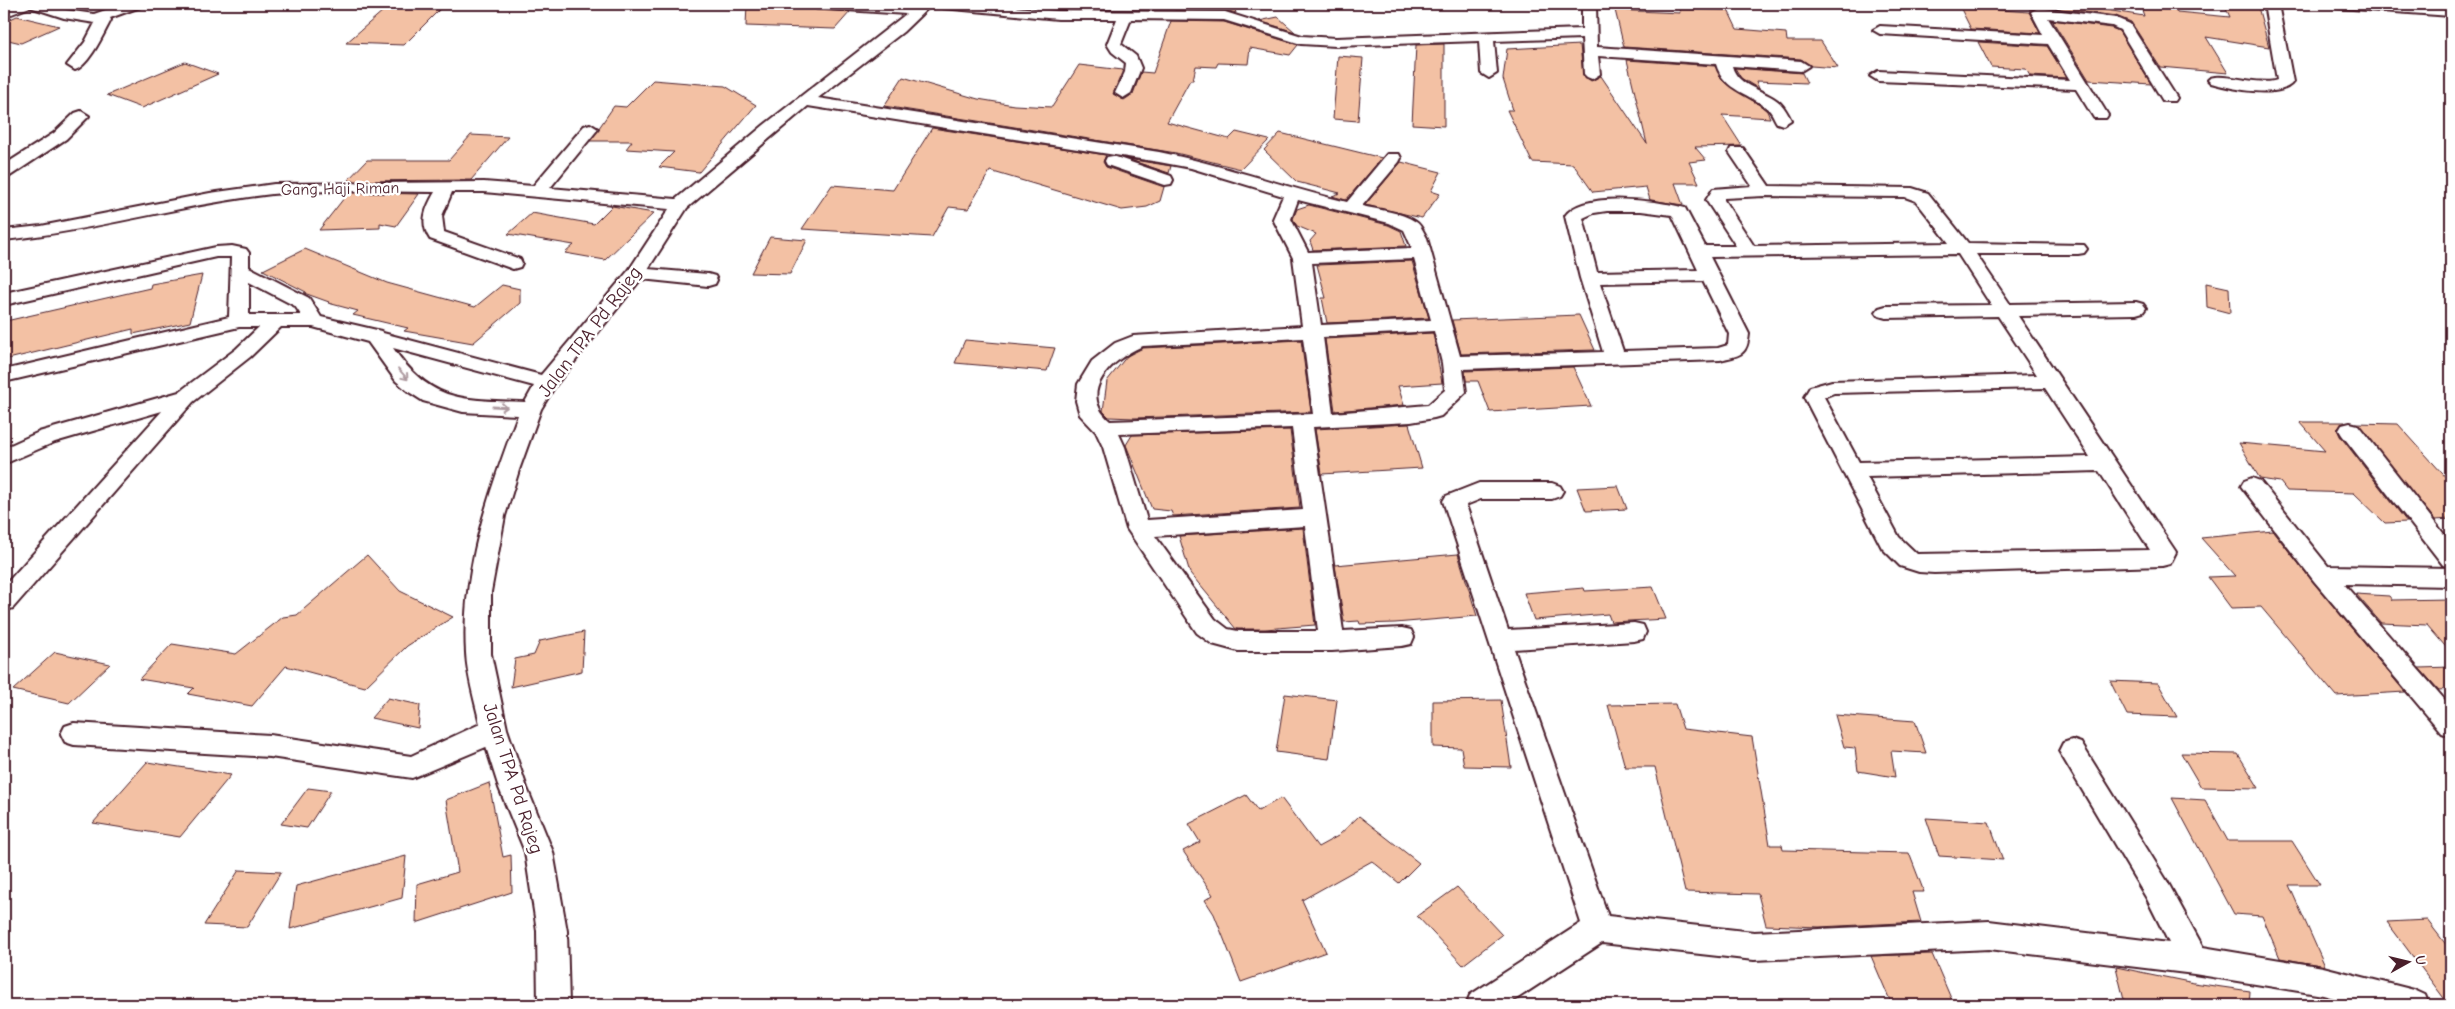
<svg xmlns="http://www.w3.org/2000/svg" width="2455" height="1009" font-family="'Comic Neue',sans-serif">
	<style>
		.building { fill: #f3c1a4; stroke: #4a1f2b }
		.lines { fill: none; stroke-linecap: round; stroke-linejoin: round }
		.street-casing { stroke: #4a1f2b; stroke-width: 4 }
		.street { fill: #fff; fill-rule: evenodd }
		.oneway { stroke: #ae9aa0 }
		.labels { text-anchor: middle; stroke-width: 5; stroke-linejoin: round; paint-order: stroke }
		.far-street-label { font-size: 16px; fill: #4a1f2b; stroke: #fff }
		.street-label { font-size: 19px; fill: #4a1f2b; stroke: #fff }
	</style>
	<rect width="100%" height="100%" fill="#fff"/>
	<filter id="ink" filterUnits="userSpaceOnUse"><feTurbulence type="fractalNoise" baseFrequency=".02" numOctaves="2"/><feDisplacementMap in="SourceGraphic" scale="10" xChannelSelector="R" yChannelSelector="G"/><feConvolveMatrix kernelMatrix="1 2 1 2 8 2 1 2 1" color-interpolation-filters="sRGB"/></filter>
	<g filter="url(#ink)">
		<path class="building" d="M391 4H445L404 45 346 43Z
			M747 4H807L816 10 850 12 835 29 746 26Z
			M1177 4H1233L1236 13 1225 10H1175Z
			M2030 4H2068L2144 16 2140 4H2174L2177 12 2230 17 2224 4 2258 7 2269 47 2206 37 2228 73 2160 67 2131 22 2116 16 2038 6 2030 11Z
			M1960 7 2029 12 2040 33 1971 29Z
			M1679 9 1728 10 1737 29 1786 33 1787 41H1821L1838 68 1811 66 1801 59 1624 47 1615 10 1680 13Z
			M17 16 59 26 21 43 4 39V22Z
			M1278 17 1295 32 1259 21Z
			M2052 20 2111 28 2119 31 2151 84 2089 80Z
			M1171 21 1224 22 1298 45 1290 55 1250 48 1248 64 1218 63 1216 67 1196 66 1193 80H1190L1167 122 1229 139 1236 132 1269 140 1241 169 1176 153 884 106 903 77 978 99 1014 105 1052 107 1079 65 1123 70 1113 94 1124 100 1133 94 1141 72 1153 73Z
			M1978 42 2047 46 2067 78 2030 76 2026 69 1991 67Z
			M1444 44V126L1412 124 1416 45Z
			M1580 45 1583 75 1591 81 1601 76 1647 144 1627 60 1715 66 1724 82 1761 106 1767 111 1770 118 1722 115 1742 146 1695 147 1706 160 1689 162 1699 183H1675L1683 205 1650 200 1646 187 1593 192 1573 164 1532 162 1507 110H1513L1503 79 1507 49Z
			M1338 56 1363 58 1358 121 1333 119Z
			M185 62 218 74 142 108 107 95Z
			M1735 68 1802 73 1807 83 1756 81 1759 89 1741 78Z
			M653 80 725 86 756 105 699 172 659 167 674 152 626 149 632 141H590L614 106 626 107Z
			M932 128 1106 155 1103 162 1106 167 1164 187 1160 201 1147 207 1122 210 990 171 968 209 949 207 932 237 802 229 832 185 893 190Z
			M1280 133 1382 158 1346 200 1332 196 1340 193 1297 182 1264 150Z
			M471 135 508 137 471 180 347 181 367 160H449Z
			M1127 159 1159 164 1171 166 1169 173Z
			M1401 162 1441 172 1431 191 1440 194 1422 218 1365 205Z
			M348 193H374L419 194 396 226 380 223V228L319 230Z
			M1309 205 1388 225 1401 231 1406 246 1313 250 1310 241 1316 234 1297 226 1293 219 1297 209Z
			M612 206 654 213 605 260 565 253 574 245 508 234 532 213 594 224Z
			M770 237 807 240 790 274 751 273Z
			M305 249 387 283 475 307 502 285 520 289V303L473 343 404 331 408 328 353 315 358 311 328 303 329 302 304 293 306 292 263 270Z
			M1412 261 1429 318 1327 323 1322 298H1326L1317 265Z
			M202 275 190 322 133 334V329L4 360V331L6 321 150 288 151 284Z
			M2206 283 2229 288 2230 313 2207 307Z
			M1579 315 1595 350 1461 354 1452 320Z
			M1433 333 1442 383 1398 386 1404 405 1335 411 1325 339Z
			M965 340 1055 348 1047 371 955 363Z
			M1301 340 1311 412 1134 418 1109 417 1103 411 1107 381 1127 356 1143 348Z
			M1573 367 1591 406 1490 412 1478 381H1466L1465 371Z
			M2300 422H2345L2337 429 2340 436 2407 522 2385 523 2354 493 2287 491 2280 482 2260 479 2239 443 2325 451Z
			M2356 423 2398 424 2451 483V519L2435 520Z
			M1409 424 1422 468 1322 474 1315 429Z
			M1290 430 1300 508 1173 516 1171 511 1152 509 1126 445 1132 435Z
			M1618 486 1627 509 1586 511 1577 488Z
			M1303 528 1315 625 1265 629H1236L1190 573 1179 536Z
			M2273 531 2313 582 2405 692 2336 696 2261 607 2231 608 2208 577 2235 576 2201 538Z
			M1458 554 1477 616 1395 623 1360 624 1359 621 1344 622 1335 565Z
			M367 555 400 591 453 617 407 646 365 687 286 666 252 706 188 694 194 688 139 679 172 644 236 654 283 617 297 615Z
			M1653 587 1666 619 1611 622 1608 614 1534 620 1524 593 1584 588 1585 591Z
			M2356 594 2389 596 2392 600 2451 599V653L2427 625 2381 623Z
			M584 632 582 671 511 687 515 659 534 655 540 641Z
			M55 652 110 664 69 703 13 690Z
			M2451 667V689L2439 690 2419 668Z
			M2110 681 2158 683 2177 717 2127 715Z
			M1285 694 1337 700 1329 759 1276 752Z
			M388 698 420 705 418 728 371 718Z
			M1501 700 1511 767 1464 766 1461 748 1433 747V701Z
			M1675 704 1683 729 1752 737 1770 845H1782L1783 850 1909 853 1924 892H1912L1921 922 1819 927 1766 925 1758 894 1685 892 1655 767H1625L1608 705Z
			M1835 715 1915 721 1926 753 1891 751 1895 777 1858 771 1855 748 1844 747Z
			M2181 753 2238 754 2259 788 2201 787Z
			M147 762 231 775 180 837 93 823Z
			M489 783 503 857 511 855 512 892 416 923 417 884 458 872 446 800Z
			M308 788 331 791 307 828 281 824Z
			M1246 795 1258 811 1281 798 1318 847 1338 836 1359 816 1419 863 1399 883 1372 861 1302 900 1326 952 1241 982 1214 914 1205 900 1213 895 1183 851 1200 842 1189 824Z
			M2172 798 2205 800 2228 841H2292L2320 885H2289L2325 966 2280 958 2262 916 2234 914Z
			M1926 818 1989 822 2003 860 1939 856Z
			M406 856 402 898 290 929 296 886Z
			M239 870 281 872 247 927 204 925Z
			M1457 887 1502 935 1463 965 1417 916Z
			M2427 920 2451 951V1005H2449L2387 922Z
			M1932 954 1953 1003 1892 1005 1871 956Z
			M2116 967 2194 983 2250 991 2249 1005H2152L2124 1000Z"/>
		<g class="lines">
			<g class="street-casing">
				<path id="street" d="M14 4H48L66 10 94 14 123 4H142L140 7 110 18 111 20C104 33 89 66 75 70L67 65 85 42 95 23 64 18 30 7 4 17V8Z
					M363 4H378L371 8Z
					M809 4H874L914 6 917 4H932L903 32 818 98 1159 152C1223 165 1284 187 1347 202L1387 154H1399L1401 158 1399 162 1362 206C1379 210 1401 212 1416 222 1421 225 1424 233 1427 238L1460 356 1603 352 1580 278 1565 216C1583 190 1659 201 1685 208L1705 246H1736L1706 200 1713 189 1752 186 1729 152 1731 148H1743L1769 186 1912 188 1928 193 1968 243 2084 245 2087 249 2084 253 2078 254H1976L2010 304 2136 302 2143 304 2146 308 2143 312 2136 314 2018 316 2172 546 2176 552 2170 564 2162 566 1934 573 1919 572 1900 566 1882 548 1804 397 1810 387 1832 381 2037 375 1998 316 1886 318 1879 316 1876 312 1879 308 1886 306 1991 305 1958 254 1710 257 1749 334C1747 356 1740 355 1720 360L1463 369 1466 392 1441 416 1434 418 1411 422 1313 427 1343 631 1402 628 1411 630 1414 637 1411 644 1402 646 1332 651H1238L1212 644 1197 633 1127 529 1103 447 1096 432 1080 415 1076 401 1078 384 1092 361 1115 343 1133 336 1302 326 1293 258 1273 219 1283 196 1191 168 1159 162 808 106 687 208 648 269 708 274 715 276 717 280 715 284 708 286 641 279 555 386 541 409 519 470 505 516 491 592V654L507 729 527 788 553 852 567 931 569 1005H538L537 931 525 852 499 788 486 747 412 778 270 757 74 745 65 742 61 734 65 726 74 723 270 735 411 756 480 724C475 701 467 676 466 653 461 571 489 491 518 415L463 412 423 401 409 392 396 381 368 342 313 327H281L250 357 193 402 13 608 4 611V586L162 411 55 442 4 464V448L39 432 179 392 236 349 259 327H239L4 382V370L229 317 231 257H216L4 305V293L216 247 232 246 246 249 249 253V267L309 298 321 317 381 331 383 333 541 375 629 270 669 209 484 192H452L442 216 444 232 520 259 522 263 520 267 513 269 430 239C419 223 426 207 435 192 382 192 326 189 272 194 182 204 94 231 4 240V230L41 226 210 193 274 184 484 182 533 186 584 126 590 124 598 129 550 188 676 199 764 125 906 14 816 8ZM1764 196 1905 197 1916 201 1949 243 1754 246 1724 200V198ZM1298 200 1389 223 1404 230 1412 248 1308 252 1291 219ZM1607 211H1641L1672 215 1698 270 1597 272 1583 218 1594 213ZM1414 259 1431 320 1321 325 1312 263ZM1703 281 1729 334 1728 345 1718 348 1623 351 1600 283ZM249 282 295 306 301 315H249ZM1434 331 1442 363 1445 390 1428 405 1333 413 1323 337ZM1303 338 1313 414 1110 421C1076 392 1113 358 1143 346ZM393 348 534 386 525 402C463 400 431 403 393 348ZM2045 388 2090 457 1859 462 1824 397 1834 393ZM1292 428 1303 510 1147 520 1125 447 1119 434ZM2099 471 2150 550 1917 554 1899 537 1867 477ZM1305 526 1318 631H1238L1228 629 1215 619 1155 536Z
					M936 4H984L1058 11 1225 12 1302 36 1336 38 1582 29V4H1596L1597 47 1801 61 1809 66 1801 71 1732 66C1738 88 1765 89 1780 103 1785 108 1788 114 1791 120L1783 125 1777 123C1774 119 1773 114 1769 110 1751 93 1724 92 1716 64L1598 56 1600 74 1592 79 1587 77 1584 74 1582 38 1494 41 1497 73 1489 78 1481 73 1479 41 1336 46 1301 44 1224 20 1131 19 1121 44 1136 56 1141 68 1131 93 1123 98 1115 93 1125 72 1126 63 1112 52 1107 44 1117 19H1058L943 8Z
					M2264 4H2278L2293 82C2280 100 2229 88 2211 83L2208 80C2215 70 2261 87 2277 80Z
					M2332 4H2395L2451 8V16L2339 8Z
					M2038 8 2116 18 2130 24 2177 98 2175 101H2163L2120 30 2112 26 2048 18 2108 115 2106 118H2094L2076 89 1878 81 1870 76 1878 71 2070 80 2048 44 1880 34 1873 30 1880 26 2043 35 2031 12Z
					M81 111 89 116 66 139 10 176 4 177V165L54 133 75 113Z
					M1113 156 1171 176 1173 180 1171 184 1165 185 1107 165 1105 161 1107 157Z
					M2350 423 2358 425 2451 543V567L2443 565 2342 435 2339 430 2342 425Z
					M2252 478 2260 481 2328 566 2451 568V586L2344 584 2451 707V736L2442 733 2314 581 2241 486 2244 481Z
					M1479 483H1552L1560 486 1563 491 1560 496 1552 499H1481L1466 505 1508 630 1634 623 1643 625 1646 632 1643 639 1634 641 1514 649 1608 916 1754 932 1989 921 2169 943 2147 899 2059 751 2063 743 2072 740 2081 743 2167 881 2203 947 2323 967 2414 990 2425 995 2429 1005H2360L2323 995 2194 974 1989 949 1754 960 1602 943 1507 1005H1466L1470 995 1581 923 1443 501 1446 496Z"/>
			</g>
			<use href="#street" class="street"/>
		</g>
		<defs><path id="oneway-shaft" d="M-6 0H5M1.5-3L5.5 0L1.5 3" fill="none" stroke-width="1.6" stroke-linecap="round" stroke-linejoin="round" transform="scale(1.25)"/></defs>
		<g class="oneway">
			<use href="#oneway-shaft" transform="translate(403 374) rotate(49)"/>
			<use href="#oneway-shaft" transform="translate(500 407) rotate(3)"/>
		</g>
	</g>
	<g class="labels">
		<g class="far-street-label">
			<text transform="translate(340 188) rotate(-1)" y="6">Gang Haji Riman</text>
		</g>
		<g class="street-label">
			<text transform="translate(589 331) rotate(-53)" y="7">Jalan TPA Pd Rajeg</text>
			<text transform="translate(514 778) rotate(72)" y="7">Jalan TPA Pd Rajeg</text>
		</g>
	</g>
	<rect width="2455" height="1009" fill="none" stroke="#fff" stroke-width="20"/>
	<rect x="10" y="10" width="2435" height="989" fill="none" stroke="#4a1f2b" stroke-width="2" filter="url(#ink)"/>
	<g transform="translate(2408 962) rotate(82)" stroke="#ffffff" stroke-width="4" paint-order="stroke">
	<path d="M0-4L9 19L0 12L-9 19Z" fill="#4a1f2b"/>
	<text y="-8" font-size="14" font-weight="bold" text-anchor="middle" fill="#4a1f2b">U</text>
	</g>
</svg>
